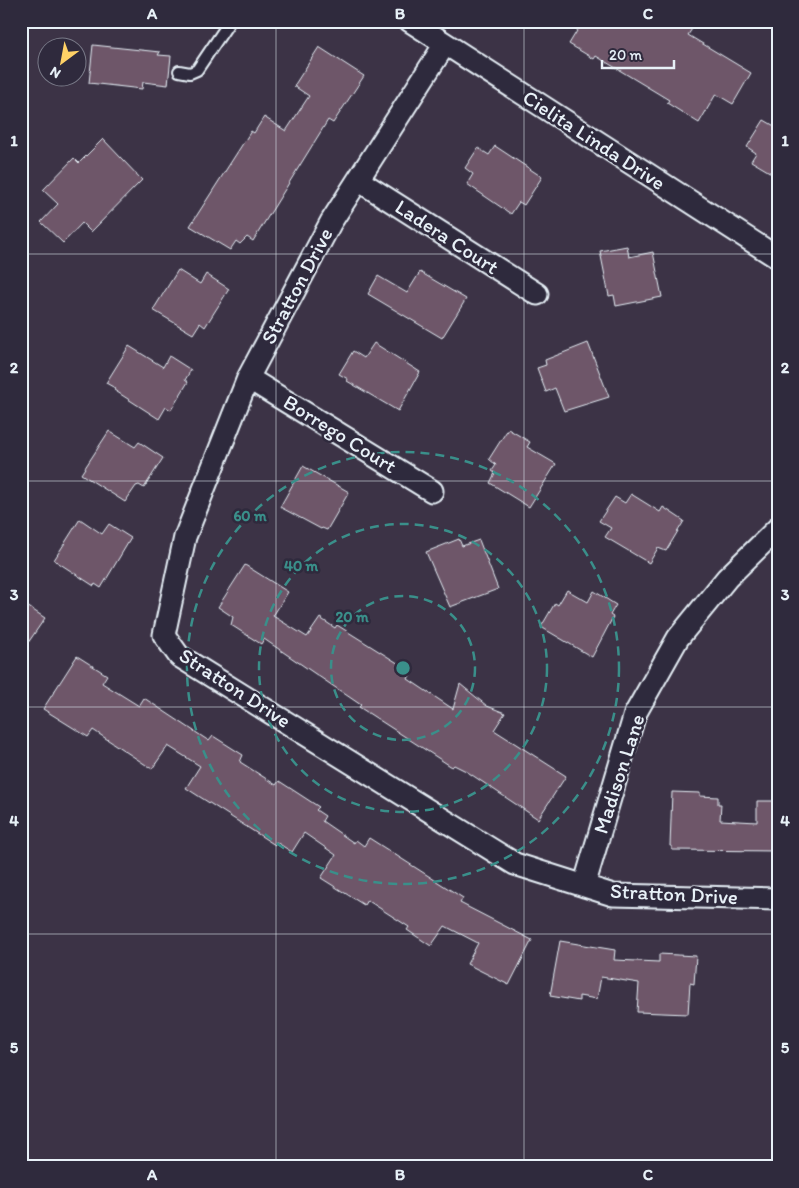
<svg xmlns="http://www.w3.org/2000/svg" width="799" height="1188" font-family="Itim,sans-serif">
	<style>
		.building { fill: #6e5769; stroke: #e8f1f8 }
		.lines { fill: none; stroke-linecap: round; stroke-linejoin: round }
		.service-casing { stroke: #e8f1f8; stroke-width: 14 }
		.minor-casing { stroke: #e8f1f8; stroke-width: 25 }
		.service { stroke: #2f2a3d; stroke-width: 10 }
		.minor { stroke: #2f2a3d; stroke-width: 21 }
		.grid { fill: none; stroke: #e8f1f8; stroke-width: 1; stroke-opacity: 0.55 }
		.ring { fill: none; stroke: #3a8f8a; stroke-width: 2.5; stroke-dasharray: 9 6 }
		.labels { text-anchor: middle; stroke-width: 5; stroke-linejoin: round; paint-order: stroke }
		.street-label { font-size: 21px; fill: #e8f1f8; stroke: #2f2a3d }
		.centre { fill: #3a8f8a; stroke: #2f2a3d; stroke-width: 2.5 }
		.ring-label { font-size: 15px; text-anchor: middle; font-weight: bold; fill: #3a8f8a; stroke: #2f2a3d; stroke-width: 5; stroke-linejoin: round; paint-order: stroke }
		.neatline { fill: none; stroke: #e8f1f8; stroke-width: 2 }
		.grid-label { font-size: 16px; text-anchor: middle; font-weight: bold; fill: #e8f1f8 }
	</style>
	<rect width="100%" height="100%" fill="#3c3346"/>
	<filter id="ink" filterUnits="userSpaceOnUse"><feTurbulence type="fractalNoise" baseFrequency=".02" numOctaves="2"/><feDisplacementMap in="SourceGraphic" scale="10" xChannelSelector="R" yChannelSelector="G"/><feConvolveMatrix kernelMatrix="1 2 1 2 8 2 1 2 1" color-interpolation-filters="sRGB"/></filter>
	<g filter="url(#ink)">
		<path class="building" d="M583 21H697L688 35 751 73 733 104 716 94 699 123 667 103 669 100 596 56 594 59 569 44Z
			M93 45 160 52 158 55 171 56 168 85 143 82 142 89 89 83Z
			M319 47 364 76 333 123 328 120 253 241 247 237 240 244 236 241 230 250 190 226 251 131 254 133 264 117 286 131 309 96 294 86Z
			M764 120 778 128V177L751 161 756 153 747 147Z
			M103 139 142 180 91 232 82 223 63 243 41 222 58 204 43 190 74 158 79 163Z
			M495 146 542 177 524 205 519 202 511 214 467 184 473 174 465 168 478 148 489 155Z
			M627 246 629 257 653 252 662 297 616 306 614 295 609 296 600 251Z
			M178 270 200 284 206 274 229 289 205 327 200 323 193 334 153 310Z
			M420 272 466 299 442 338 368 294 378 276 407 293Z
			M374 343 420 372 398 411 347 381 348 379 339 374 353 351 364 358Z
			M588 343 609 397 564 411 555 388 546 392 537 368 546 365 545 360Z
			M129 346 163 367 169 356 191 370 185 380 188 382 171 410 166 407 159 419 114 390 115 388 106 383Z
			M508 429 530 442 527 447 556 464 529 507 490 483 495 473 492 471 496 465 489 459Z
			M109 431 135 447 139 442 163 458 144 488 139 485 136 486 125 502 81 474Z
			M303 466 349 492 327 530 322 528 321 529 280 507Z
			M631 494 660 512 663 507 684 521 666 551 658 548 649 563 605 537 611 528 599 521 615 497 625 503Z
			M80 519 102 534 109 524 131 538 101 588 95 584 94 586 54 560Z
			M459 539 462 546 479 540 498 589 450 607 426 552Z
			M245 565 288 592 273 616 307 637 320 618 335 628 337 625 396 662 411 673 408 679 453 709 460 684 487 706 505 713 494 730 566 776 538 819 466 771 454 765 452 767 359 707 361 705 264 639 261 644 231 625 233 617 218 607Z
			M567 590 588 602 594 591 616 605 610 615 613 617 592 657 541 627 555 603 558 605Z
			M21 602 45 618 21 653Z
			M77 656 107 675 102 683 139 706 144 698 209 741 213 736 243 755 240 762 276 785 279 781 319 807 316 810 325 816 322 821 354 843 356 840 364 846 369 838 463 898 460 903 532 940 509 985 467 964 478 943 445 926 431 946 407 930 409 927 367 900 364 905 321 878 336 855 304 833 292 852 276 842 275 845 186 788 200 766 168 746 152 769 93 730 88 737 43 709Z
			M672 792 700 793V796L718 797V804H721L720 820 757 822V801H778V851L672 850V846H670Z
			M560 941 615 950 614 960 659 962V954L696 956 694 984 690 983 688 1014 637 1012 639 983 601 977 597 999 579 996V1001L550 996Z"/>
		<g class="lines">
			<g class="service-casing">
				<path id="service" d="M179 71 190 73 197 70 230 21"/>
			</g>
			<g class="minor-casing">
				<path id="minor" d="M410 21 778 258
					M445 44 331 222 248 378 185 537 164 635 179 656 515 864 613 895 778 899
					M358 180 537 294
					M248 378 432 491
					M584 886 635 714 678 638 727 578 778 528"/>
			</g>
			<use href="#service" class="service"/>
			<use href="#minor" class="minor"/>
		</g>
	</g>
	<path class="grid" d="M276 21V1167M524 21V1167M21 254H778M21 481H778M21 707H778M21 934H778"/>
	<g class="ring">
		<circle cx="403" cy="668" r="72"/>
		<circle cx="403" cy="668" r="144"/>
		<circle cx="403" cy="668" r="216"/>
	</g>
	<g class="labels">
		<g class="street-label">
			<text transform="translate(594 140) rotate(33)" y="7">Cielita Linda Drive</text>
			<text transform="translate(447 237) rotate(33)" y="7">Ladera Court</text>
			<text transform="translate(297 286) rotate(-62)" y="7">Stratton Drive</text>
			<text transform="translate(340 434) rotate(32)" y="7">Borrego Court</text>
			<text transform="translate(235 688) rotate(33)" y="7">Stratton Drive</text>
			<text transform="translate(619 774) rotate(-72)" y="7">Madison Lane</text>
			<text transform="translate(674 894) rotate(3)" y="7">Stratton Drive</text>
		</g>
	</g>
	<circle cx="403" cy="668" r="8" class="centre"/>
	<g class="ring-label">
		<text x="250" y="521">60 m</text>
		<text x="301" y="571">40 m</text>
		<text x="352" y="622">20 m</text>
	</g>
	<rect width="799" height="1188" fill="none" stroke="#2f2a3d" stroke-width="55"/>
	<g transform="translate(62 62) rotate(212)"><circle r="24" fill="#2f2a3d" stroke="#797a88"/>
	<path d="M0-4L9 19L0 12L-9 19Z" fill="#ffd166"/>
	<text y="-8" font-size="14" font-weight="bold" text-anchor="middle" fill="#e8f1f8">N</text>
	</g>
	<path d="M602 60v8h72v-8" fill="none" stroke="#e8f1f8" stroke-width="2.5"/>
	<text x="609" y="60" font-size="15" fill="#e8f1f8" stroke="#2f2a3d" stroke-width="4" paint-order="stroke">20 m</text>
	<rect x="28" y="28" width="744" height="1132" class="neatline"/>
	<g class="grid-label">
		<text x="152" y="19">A</text>
		<text x="400" y="19">B</text>
		<text x="648" y="19">C</text>
		<text x="14" y="146">1</text>
		<text x="785" y="146">1</text>
		<text x="14" y="373">2</text>
		<text x="785" y="373">2</text>
		<text x="14" y="600">3</text>
		<text x="785" y="600">3</text>
		<text x="14" y="826">4</text>
		<text x="785" y="826">4</text>
		<text x="14" y="1053">5</text>
		<text x="785" y="1053">5</text>
		<text x="152" y="1180">A</text>
		<text x="400" y="1180">B</text>
		<text x="648" y="1180">C</text>
	</g>
</svg>
